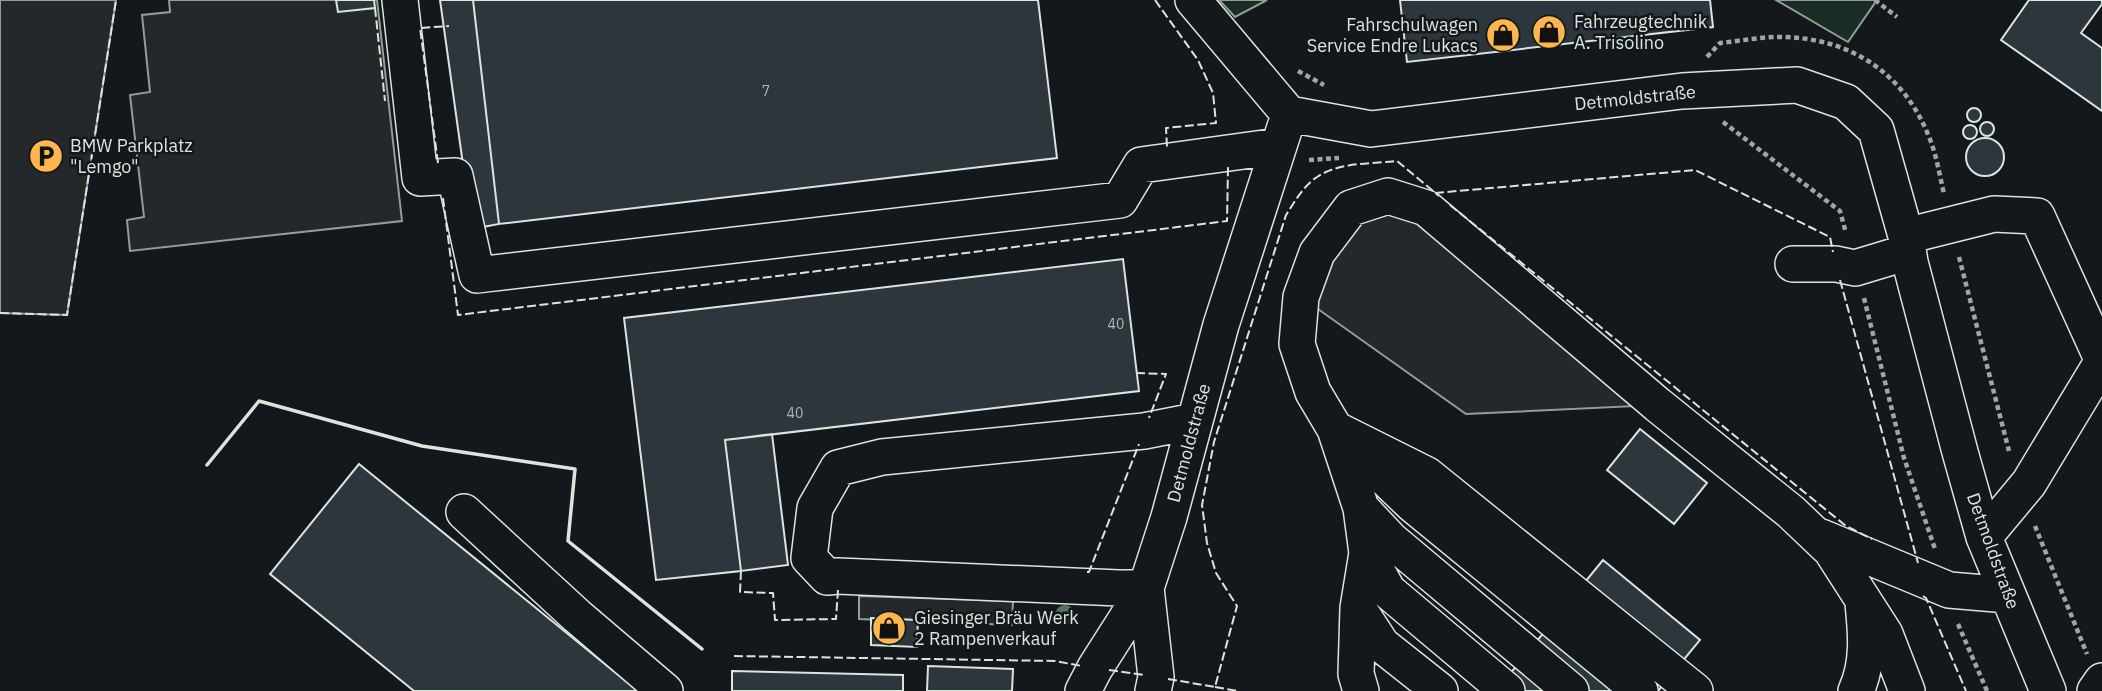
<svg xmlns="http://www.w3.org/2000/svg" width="2102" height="691" font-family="'IBM Plex Sans',sans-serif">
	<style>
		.green { fill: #1a2d24; stroke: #939e99; stroke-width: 2 }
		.parking { fill: #24282b; stroke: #939e99; stroke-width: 2 }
		.building { fill: #2c363c; stroke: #d8e6dc; stroke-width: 2 }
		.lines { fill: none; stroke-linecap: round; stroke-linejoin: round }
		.minor-casing { stroke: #d8e6dc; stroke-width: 38 }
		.path { stroke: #9da8a2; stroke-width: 4.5; stroke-dasharray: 5 3.5; stroke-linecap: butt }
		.minor { stroke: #14181c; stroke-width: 35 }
		.fence { stroke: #d8e6dc; stroke-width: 2; stroke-dasharray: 9 3.5; stroke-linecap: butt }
		.wall { stroke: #d8e6dc; stroke-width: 3.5 }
		.tree { fill: #55745f }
		.labels { text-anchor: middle; stroke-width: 5; stroke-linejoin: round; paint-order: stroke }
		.number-label { font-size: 14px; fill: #adbab4 }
		.poi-label { font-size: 18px; fill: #d8e6dc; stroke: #14181c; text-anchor: start }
		.street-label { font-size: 18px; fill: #d8e6dc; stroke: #14181c }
	</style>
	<rect width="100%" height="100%" fill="#14181c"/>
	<path class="green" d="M1219 0H1267L1235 17Z
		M1776 0H1877L1848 42Z"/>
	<path class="parking" d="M0 0H116L67 315 0 313Z
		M169 0H377L402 221 130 251 127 220 144 217 130 95 150 92 142 15 170 12Z
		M1388 196 1658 405 1466 414 1301 297 1317 253Z
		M859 596 1013 601 1012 625 859 619Z"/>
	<path class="building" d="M336 0H374L375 8 338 12Z
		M440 0H473L499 224 472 229Z
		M473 0H1038L1057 158 499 224Z
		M1400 0H1710L1713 27 1407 62Z
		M2029 0H2102V4L2081 33 2102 48V111L2001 40Z
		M1967 115a7 7 0 1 1 14 0a7 7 0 1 1-14 0Z
		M1980 129a7 7 0 1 1 14 0a7 7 0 1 1-14 0Z
		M1963 132a7 7 0 1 1 14 0a7 7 0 1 1-14 0Z
		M1966 157a19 19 0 1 1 38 0a19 19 0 1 1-38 0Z
		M1123 259 1139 391 725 440 741 571 656 580 624 318Z
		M1640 429 1707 483 1674 524 1607 470Z
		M772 434 788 565 741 571 725 440Z
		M359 464 638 691H414L270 574Z
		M1603 560 1700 640 1658 691H1496Z
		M871 618 918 620 917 647 871 645Z
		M928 666 1013 669 1012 691H927Z
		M732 671 903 675V691H732Z"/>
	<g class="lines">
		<g class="minor-casing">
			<path id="minor" d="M400 0 420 178 455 176 477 275 1120 200 1141 165 1279 146
				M1193 0 1289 114
				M1289 114 1371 129 1682 91 1797 85 1846 102 1876 130 1906 236 1910 262 1960 452 1984 537 2048 691
				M1906 236 1994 214 2037 216 2102 359
				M1793 264H1836L1855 268 1908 252
				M1335 429 1427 475 1695 691
				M1360 454 1412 504 1640 691
				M1361 508 1391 540 1571 691
				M464 512 577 616 665 691
				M1821 537 1949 590 2008 595
				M1984 537 2029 483 2102 362
				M1367 553 1388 591 1507 691
				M1146 588H1119L838 576 827 577 809 558 815 508 838 468 882 457 1144 431 1195 421
				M1146 588 1156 677 1153 691
				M1358 608 1382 645 1440 691
				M1083 691 1095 668 1146 588 1169 517 1221 325 1285 127
				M1361 691 1356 674 1358 608 1367 553 1361 508 1335 429 1313 392 1297 344 1301 297 1317 253 1351 208 1388 196 1426 208 1658 405 1791 512 1831 550 1885 634 1907 691
				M1856 691C1869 663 1866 632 1863 603
				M2095 691 2102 681"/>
		</g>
		<path class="path" d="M1875 0 1897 17
			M1707 57 1720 43C1740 41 1760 37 1779 37 1851 37 1906 74 1931 142 1937 158 1940 177 1944 194
			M1298 71 1324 85
			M1723 122 1840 211 1846 233
			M1309 160 1339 158
			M1959 257 2009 451
			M1864 298 1904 458 1935 549
			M2035 526 2087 654
			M1958 624 1987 691"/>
		<use href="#minor" class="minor"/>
		<path class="fence" d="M1155 0 1198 60 1213 93 1216 123 1166 128 1167 147
			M375 8 385 101
			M438 163 420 28 449 26
			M1435 193 1695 170 1830 237 1833 252
			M443 198 458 315 1227 221 1228 168 1225 169
			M1450 205 1846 526 1872 539
			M1840 280 1918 563
			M0 313 67 315 116 0
			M1136 373 1166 374 1149 418
			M741 571 740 592 773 593 775 620 836 619 838 590
			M1087 572H1089L1139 444
			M1923 596 1926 598 1966 691
			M734 656 1055 661 1082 666
			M1109 670 1144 675
			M1168 679 1215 687 1237 606 1216 573 1207 543 1202 505 1214 442 1286 215C1294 203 1303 186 1317 177 1339 162 1371 164 1397 161L1439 196
			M1215 687 1238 691"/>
		<path class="wall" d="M207 465 259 401 422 446 575 469 568 541 702 649"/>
	</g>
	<circle class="tree" cx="1065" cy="615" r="10"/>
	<defs>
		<g id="shop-disc" transform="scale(1.75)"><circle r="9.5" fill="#ffb74d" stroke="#14181c"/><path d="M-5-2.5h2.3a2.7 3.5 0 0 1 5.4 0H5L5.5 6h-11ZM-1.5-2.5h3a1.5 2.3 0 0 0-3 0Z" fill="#111"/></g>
		<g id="parking-disc" transform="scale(1.75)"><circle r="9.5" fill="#ffb74d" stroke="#14181c"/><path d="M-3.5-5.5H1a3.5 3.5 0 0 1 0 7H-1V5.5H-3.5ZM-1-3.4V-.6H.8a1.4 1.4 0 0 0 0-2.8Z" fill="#111"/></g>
	</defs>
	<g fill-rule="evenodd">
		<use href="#shop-disc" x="1549" y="32"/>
		<use href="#shop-disc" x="1503" y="35"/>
		<use href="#parking-disc" x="46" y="156"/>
		<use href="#shop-disc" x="889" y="628"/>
	</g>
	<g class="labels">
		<g class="number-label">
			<text x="766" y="96">7</text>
			<text x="1116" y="329">40</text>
			<text x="795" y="418">40</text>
		</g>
		<g class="poi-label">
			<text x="1574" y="28">Fahrzeugtechnik<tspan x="1574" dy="21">A. Trisolino</tspan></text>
			<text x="1478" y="31" text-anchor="end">Fahrschulwagen<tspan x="1478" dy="21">Service Endre Lukacs</tspan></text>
			<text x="70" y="152">BMW Parkplatz<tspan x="70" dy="21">"Lemgo"</tspan></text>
			<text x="914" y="624">Giesinger Bräu Werk<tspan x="914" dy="21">2 Rampenverkauf</tspan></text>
		</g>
		<g class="street-label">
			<text transform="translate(1635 98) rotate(-6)" y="6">Detmoldstraße</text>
			<text transform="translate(1189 443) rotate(-75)" y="6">Detmoldstraße</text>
			<text transform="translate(1993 551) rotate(70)" y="6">Detmoldstraße</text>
		</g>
	</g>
</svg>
